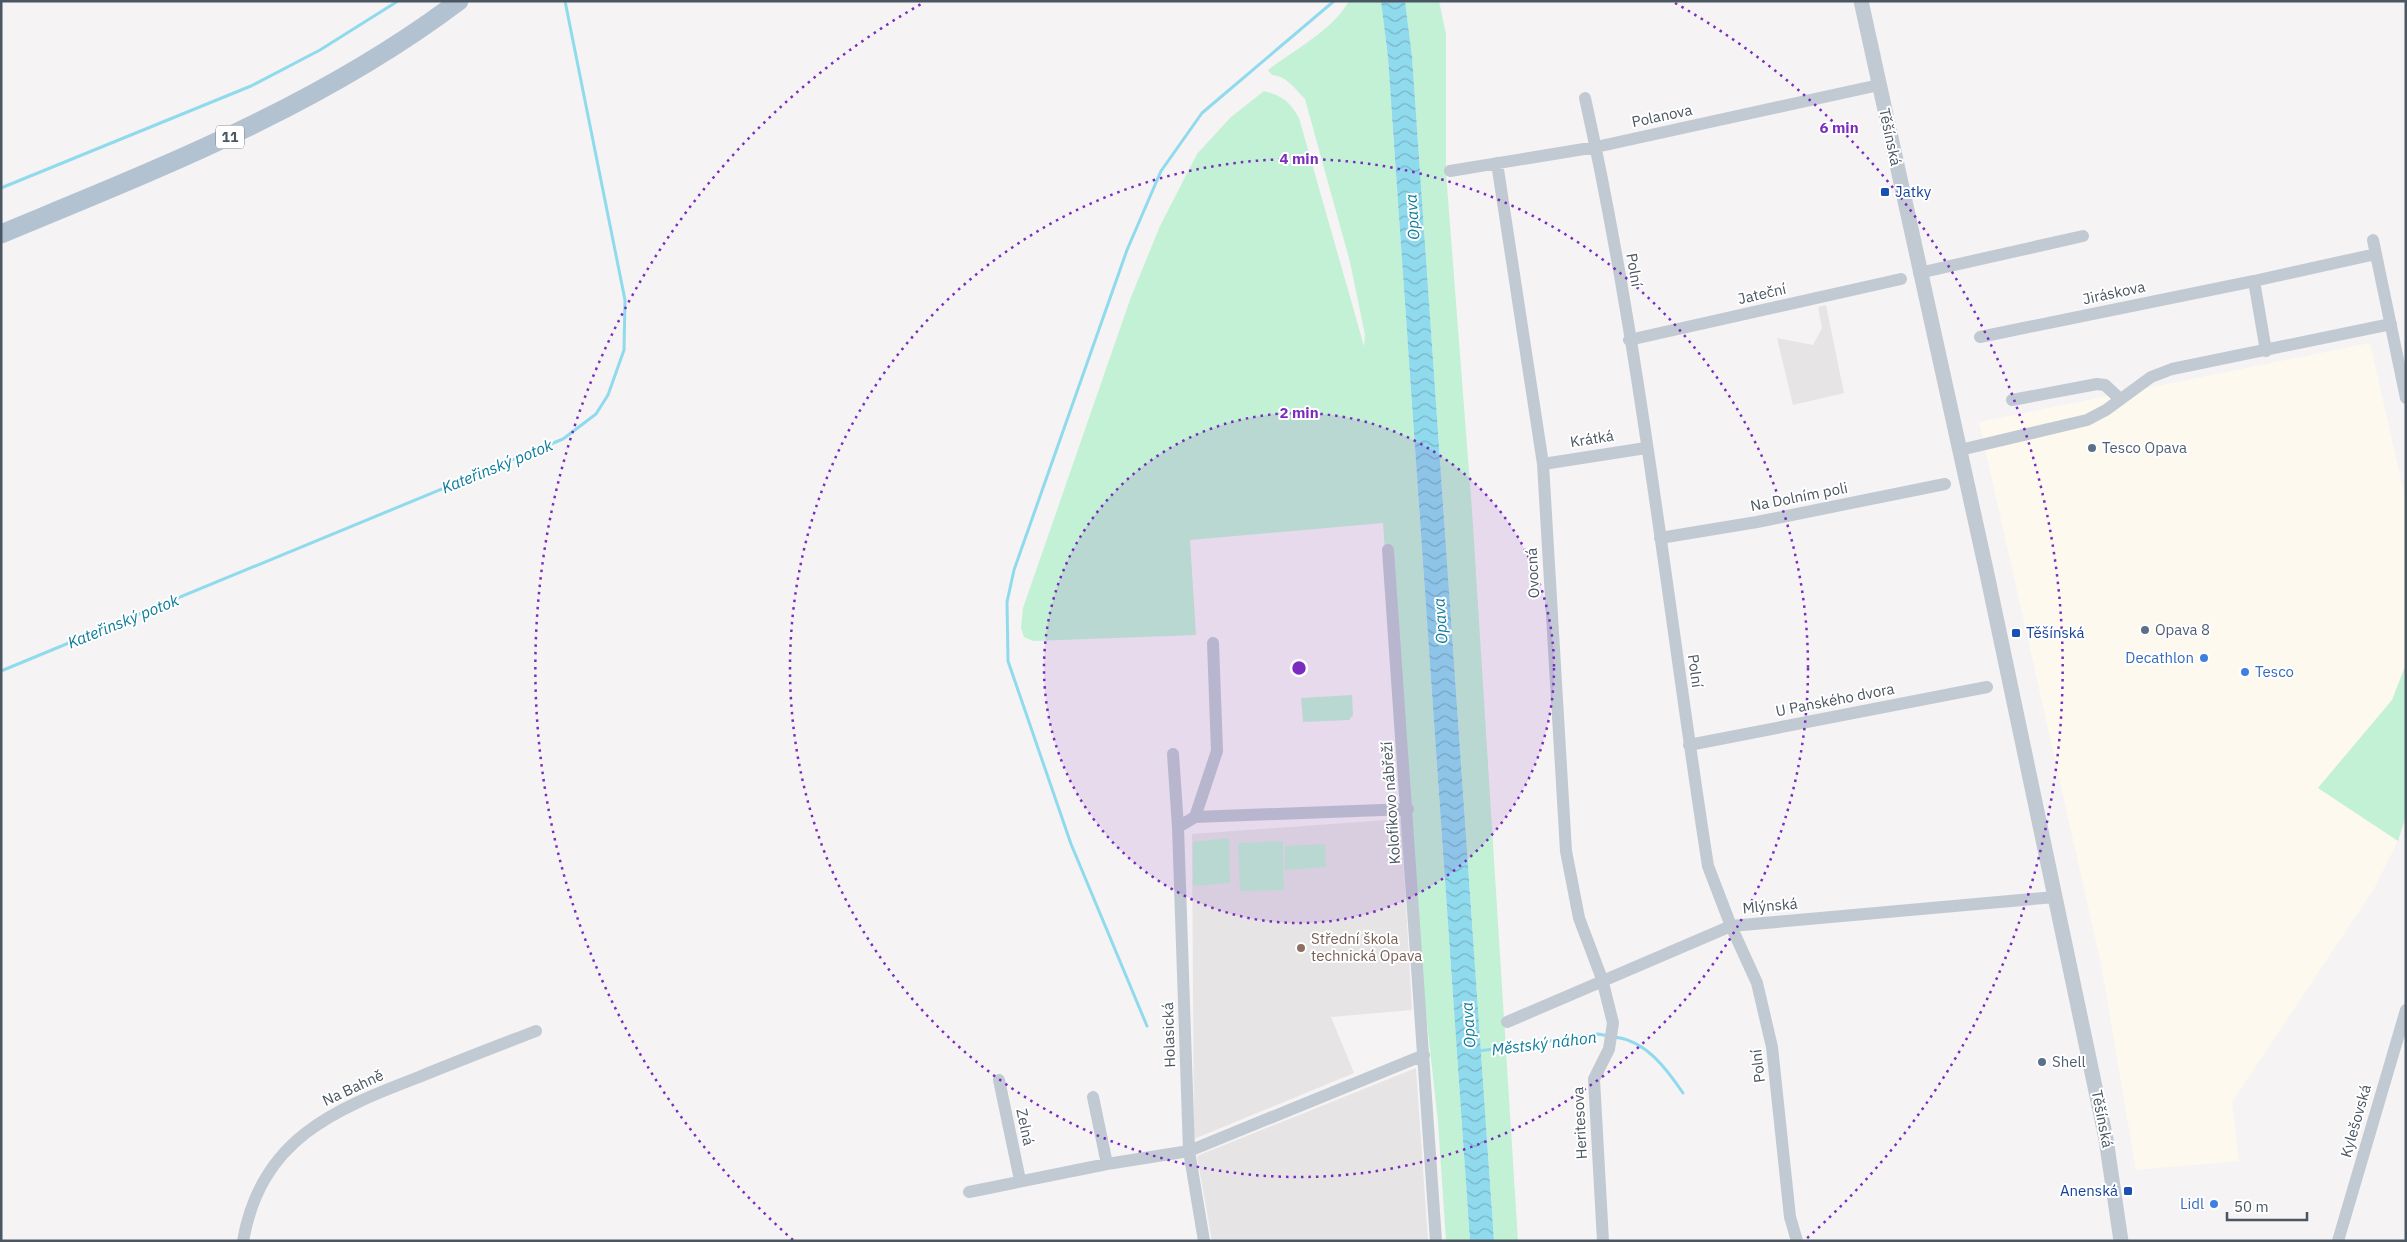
<svg xmlns="http://www.w3.org/2000/svg" width="2407" height="1242" font-family="'IBM Plex Sans',sans-serif">
	<style>
		.commercial { fill: #fdf9ef }
		.education { fill: #e6e4e5 }
		.green { fill: #c3f1d5 }
		.water { fill: url(#water-waves) }
		.lines { fill: none; stroke-linecap: round; stroke-linejoin: round }
		.stream { stroke: #90daee; stroke-width: 3 }
		.minor { stroke: #c1cad2; stroke-width: 12 }
		.tertiary { stroke: #c1cad2; stroke-width: 15 }
		.primary { stroke: #b3c2d1; stroke-width: 19 }
		.ring { fill: none; stroke: #7b2cbf; stroke-width: 2.5; stroke-dasharray: 2.5 5 }
		.transit-dot { fill: #1a4fb4; stroke: #fff; stroke-width: 2 }
		.service-dot { fill: #5c6f8a; stroke: #fff; stroke-width: 2 }
		.shop-dot { fill: #3f7fe0; stroke: #fff; stroke-width: 2 }
		.education-dot { fill: #8d6e63; stroke: #fff; stroke-width: 2 }
		.labels { text-anchor: middle; stroke-width: 4; stroke-linejoin: round; paint-order: stroke }
		.shield { fill: #fff; stroke: #808990; stroke-width: 1 }
		.shield-label { font-size: 14px; font-weight: bold; fill: #4a5661 }
		.street-label { font-size: 15px; fill: #4a5661; stroke: #fff }
		.transit-label { font-size: 15px; fill: #164399; stroke: #fff; text-anchor: start }
		.service-label { font-size: 15px; fill: #4e5e75; stroke: #fff; text-anchor: start }
		.shop-label { font-size: 15px; fill: #366cbe; stroke: #fff; text-anchor: end }
		.education-label { font-size: 15px; fill: #785e54; stroke: #fff; text-anchor: start }
		.water-label { font-size: 16px; font-style: italic; fill: #0c7c9b; stroke: #fff }
		.centre { fill: #7b2cbf; stroke: #fff; stroke-width: 2.5 }
		.ring-label { font-size: 15px; text-anchor: middle; font-weight: bold; fill: #7b2cbf; stroke: #fff; stroke-width: 4; stroke-linejoin: round; paint-order: stroke }
	</style>
	<defs>
		<pattern id="water-waves" width="16" height="10" patternUnits="userSpaceOnUse" patternTransform="scale(1.25)"><rect width="16" height="10" fill="#90daee"/><path d="M0 5q4-4 8 0t8 0" fill="none" stroke="#78b4c4"/></pattern>
	</defs>
	<rect width="100%" height="100%" fill="#f5f3f3"/>
	<path class="commercial" d="M2370 343 2406 502V664L2392 700 2318 788 2398 841 2375 887 2232 1102 2239 1161 2136 1170 2101 964 1979 422Z"/>
	<path class="education" d="M1826 305 1844 393 1793 405 1777 338 1813 345 1822 328 1818 307Z
		M1401 819 1412 1010 1331 1017 1354 1073 1194 1139 1192 834Z
		M1416 1068 1428 1241H1212L1197 1156Z"/>
	<path class="green" d="M1349 1H1381L1388 58 1470 1241H1446L1438 1122 1404 814 1383 523 1190 540 1196 635 1033 641 1024 637 1021 628 1023 608 1131 297 1160 226 1197 154 1231 117 1264 91C1283 96 1290 102 1299 118L1364 346 1365 335 1350 262 1305 99C1295 89 1287 76 1272 75L1268 70C1295 49 1332 31 1349 1Z
		M1405 1H1439L1446 34V173L1472 510 1518 1241H1494L1412 56Z
		M2406 664V816L2398 841 2318 788 2392 700Z
		M1352 695 1353 715 1349 720 1303 722 1301 698Z
		M1229 838 1230 883 1193 886V842Z
		M1283 841 1284 890 1240 891 1238 843Z
		M1325 844 1326 867 1285 870V846Z"/>
	<path class="water" d="M1381 1H1405L1412 56 1494 1241H1470L1388 58Z"/>
	<g class="lines">
		<path class="stream" d="M1 188 251 86 320 50 398 1
			M1 671 563 439 596 414 608 395 624 350 625 300 565 1
			M1147 1026 1071 844 1008 661 1007 602 1014 570 1127 250 1161 171 1202 113 1334 1
			M1615 1037C1646 1041 1666 1068 1683 1093
			M1479 1051 1598 1034 1609 1036"/>
		<path class="minor" d="M1585 98C1641 350 1668 611 1708 866L1731 926 1757 983 1772 1047 1790 1217 1797 1241
			M1497 163 1543 464 1566 851 1579 918 1602 979 1613 1023 1609 1049 1594 1079 1603 1241
			M1450 171 1596 147 1879 85
			M2373 240 2406 398
			M1919 273 2083 236
			M2254 281 2376 254
			M1980 337 2254 281 2266 351
			M1629 340 1901 279
			M2012 400 2097 384 2105 385 2120 399
			M1960 450 2087 420 2106 410 2151 377 2172 369 2391 324
			M1543 464 1646 448
			M1660 538 1757 522 1945 484
			M1388 550 1436 1241
			M1689 745 1987 687
			M1173 754 1178 827 1189 1151 1204 1241
			M1195 817 1217 751 1213 643
			M1178 827 1195 817 1408 809
			M1507 1022 1731 926 2055 897
			M999 1080 1020 1180
			M1093 1097 1107 1164
			M969 1192 1107 1164 1189 1151 1424 1055
			M243 1241C261 1139 333 1110 419 1077 458 1061 497 1046 536 1031
			M2338 1241 2406 1010"/>
		<path class="tertiary" d="M1861 1 1987 574 2106 1139 2121 1241"/>
		<path class="primary" d="M1 234C160 168 320 106 459 1"/>
	</g>
	<circle cx="1299" cy="668" r="255" fill="#7b2cbf" fill-opacity=".12"/>
	<g class="ring">
		<circle cx="1299" cy="668" r="255"/>
		<circle cx="1299" cy="668" r="509"/>
		<path d="M793 1240A764 764 0 0 1 923 3M1675 3A764 764 0 0 1 1805 1240"/>
	</g>
	<g class="transit-dot">
		<rect x="1880" y="187" width="10" height="10" rx="2.5"/>
		<rect x="2011" y="628" width="10" height="10" rx="2.5"/>
		<rect x="2123" y="1186" width="10" height="10" rx="2.5"/>
	</g>
	<g class="service-dot">
		<circle cx="2092" cy="448" r="5"/>
		<circle cx="2145" cy="630" r="5"/>
		<circle cx="2042" cy="1062" r="5"/>
	</g>
	<g class="shop-dot">
		<circle cx="2204" cy="658" r="5"/>
		<circle cx="2245" cy="672" r="5"/>
		<circle cx="2214" cy="1204" r="5"/>
	</g>
	<circle class="education-dot" cx="1301" cy="948" r="5"/>
	<g class="labels">
		<rect class="shield" x="216" y="125.5" width="28" height="23" rx="4"/>
		<g class="shield-label">
			<text x="230" y="142">11</text>
		</g>
		<g class="street-label">
			<text transform="translate(1662 116) rotate(-12)" y="5">Polanova</text>
			<text transform="translate(1890 137) rotate(78)" y="5">Těšínská</text>
			<text transform="translate(1634 270) rotate(80)" y="5">Polní</text>
			<text transform="translate(2114 293) rotate(-12)" y="5">Jiráskova</text>
			<text transform="translate(1762 294) rotate(-13)" y="5">Jateční</text>
			<text transform="translate(1592 439) rotate(-9)" y="5">Krátká</text>
			<text transform="translate(1799 497) rotate(-11)" y="5">Na Dolním poli</text>
			<text transform="translate(1533 573) rotate(-93)" y="5">Ovocná</text>
			<text transform="translate(1695 671) rotate(82)" y="5">Polní</text>
			<text transform="translate(1835 700) rotate(-11)" y="5">U Panského dvora</text>
			<text transform="translate(1391 803) rotate(-94)" y="5">Kolofíkovo nábřeží</text>
			<text transform="translate(1770 906) rotate(-5)" y="5">Mlýnská</text>
			<text transform="translate(1169 1035) rotate(-92)" y="5">Holasická</text>
			<text transform="translate(1758 1066) rotate(-97)" y="5">Polní</text>
			<text transform="translate(353 1088) rotate(-25)" y="5">Na Bahně</text>
			<text transform="translate(2102 1119) rotate(79)" y="5">Těšínská</text>
			<text transform="translate(2356 1121) rotate(-74)" y="5">Kylešovská</text>
			<text transform="translate(1580 1123) rotate(-93)" y="5">Heritesova</text>
			<text transform="translate(1025 1127) rotate(78)" y="5">Zelná</text>
		</g>
		<g class="transit-label">
			<text x="1895" y="197">Jatky</text>
			<text x="2026" y="638">Těšínská</text>
			<text x="2118" y="1196" text-anchor="end">Anenská</text>
		</g>
		<g class="service-label">
			<text x="2102" y="453">Tesco Opava</text>
			<text x="2155" y="635">Opava 8</text>
			<text x="2052" y="1067">Shell</text>
		</g>
		<g class="shop-label">
			<text x="2194" y="663">Decathlon</text>
			<text x="2255" y="677" text-anchor="start">Tesco</text>
			<text x="2204" y="1209">Lidl</text>
		</g>
		<g class="education-label">
			<text x="1311" y="944">Střední škola<tspan x="1311" dy="17">technická Opava</tspan></text>
		</g>
		<g class="water-label">
			<text transform="translate(1412 217) rotate(-94)" y="6">Opava</text>
			<text transform="translate(497 466) rotate(-22)" y="6">Kateřinský potok</text>
			<text transform="translate(123 621) rotate(-22)" y="6">Kateřinský potok</text>
			<text transform="translate(1440 621) rotate(-94)" y="6">Opava</text>
			<text transform="translate(1468 1025) rotate(-94)" y="6">Opava</text>
			<text transform="translate(1544 1043) rotate(-7)" y="6">Městský náhon</text>
		</g>
	</g>
	<circle cx="1299" cy="668" r="8" class="centre"/>
	<g class="ring-label">
		<text x="1839" y="133">6 min</text>
		<text x="1299" y="164">4 min</text>
		<text x="1299" y="418">2 min</text>
	</g>
	<rect width="2407" height="1242" fill="none" stroke="#4a5661" stroke-width="5"/>
	<path d="M2227 1212v8h80v-8" fill="none" stroke="#4a5661" stroke-width="2.5"/>
	<text x="2234" y="1212" font-size="15" fill="#4a5661" stroke="#ffffff" stroke-width="4" paint-order="stroke">50 m</text>
</svg>
